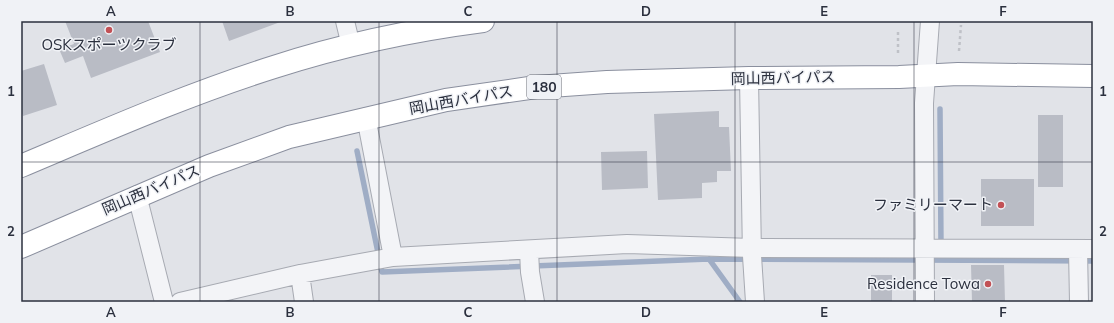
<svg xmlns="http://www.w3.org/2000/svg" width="1114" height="323" font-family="Mulish,'Noto Sans JP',sans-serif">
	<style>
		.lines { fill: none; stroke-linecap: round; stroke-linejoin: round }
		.stream { stroke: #9fadc5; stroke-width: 5.5 }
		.building { fill: #b9bcc5 }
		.minor-casing { stroke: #a7aab2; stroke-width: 20 }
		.highway-casing { stroke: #8a8f9e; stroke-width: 24 }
		.path { stroke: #bfc1c7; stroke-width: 2.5; stroke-dasharray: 3 3; stroke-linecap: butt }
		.minor { stroke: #f3f4f7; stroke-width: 18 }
		.highway { stroke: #fff; stroke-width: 22 }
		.grid { fill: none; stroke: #2b303e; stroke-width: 1; stroke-opacity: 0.55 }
		.poi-dot { fill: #c25156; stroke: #f0f2f6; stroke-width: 1.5 }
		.labels { text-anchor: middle; stroke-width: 3; stroke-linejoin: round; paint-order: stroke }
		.shield { fill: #f0f2f6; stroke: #666a75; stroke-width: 1 }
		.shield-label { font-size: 14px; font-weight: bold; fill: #2b303e }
		.poi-label { font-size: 15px; fill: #2b303e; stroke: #f0f2f6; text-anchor: end }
		.street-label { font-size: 15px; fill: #2b303e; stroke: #f0f2f6 }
		.neatline { fill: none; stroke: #2b303e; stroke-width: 1.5 }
		.grid-label { font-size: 13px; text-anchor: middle; font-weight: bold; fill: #2b303e }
	</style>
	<rect width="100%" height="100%" fill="#e1e3e8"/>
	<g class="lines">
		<path class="stream" d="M940 109 941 246
			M357 151 382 272 709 259 1093 261
			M709 259 740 302"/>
	</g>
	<path class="building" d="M65 21H148L160 52 91 78 83 56 65 63 59 49 74 44Z
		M222 21H283L229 41Z
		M44 64 57 105 23 116 21 110V71Z
		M719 111V127H729L731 171H717V182L702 183V198L658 200 654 114Z
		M1038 115H1063V187H1038Z
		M647 151 648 188 602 190 601 152Z
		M981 179H1034V226H981Z
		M971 265H1004L1005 302H972Z
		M871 275H892V302H871Z"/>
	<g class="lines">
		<g class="minor-casing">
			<path id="minor" d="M345 21 351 46
				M749 78 752 256 755 302
				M366 117 393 257
				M137 195 164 302
				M1078 249 1079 302
				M529 250 530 272 535 302
				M300 274 304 302
				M180 302 300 274 393 257 627 244 752 248 1093 249
				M925 302 924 103 930 21"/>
		</g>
		<g class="highway-casing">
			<path id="highway" d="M21 166C104 131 188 94 274 67 342 45 413 30 483 21
				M21 247 209 166 289 137 446 100 536 87 607 82 749 78 899 77 958 74 1093 76"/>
		</g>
		<path class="path" d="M898 32V56
			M959 51 961 25"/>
		<use href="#minor" class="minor"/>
		<use href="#highway" class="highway"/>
	</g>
	<path class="grid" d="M200 21V302M379 21V302M557 21V302M735 21V302M914 21V302M21 162H1093"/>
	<g class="poi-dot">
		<circle cx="109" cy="30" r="4"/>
		<circle cx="1001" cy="205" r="4"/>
		<circle cx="988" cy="284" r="4"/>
	</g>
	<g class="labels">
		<rect class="shield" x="527" y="75" width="34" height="24" rx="3"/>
		<g class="shield-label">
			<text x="544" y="92">180</text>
		</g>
		<g class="poi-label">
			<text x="109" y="50" text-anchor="middle">OSKスポーツクラブ</text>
			<text x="993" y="210">ファミリーマート</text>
			<text x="980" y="289">Residence Towa</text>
		</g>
		<g class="street-label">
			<text transform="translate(783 78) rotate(-1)" y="5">岡山西バイパス</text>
			<text transform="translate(461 100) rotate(-10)" y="5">岡山西バイパス</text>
			<text transform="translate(151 190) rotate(-23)" y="5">岡山西バイパス</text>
		</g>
	</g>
	<rect width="1114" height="323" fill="none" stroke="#f0f2f6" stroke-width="44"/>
	<rect x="22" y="22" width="1070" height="279" class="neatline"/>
	<g class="grid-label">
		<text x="111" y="16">A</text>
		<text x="290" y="16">B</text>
		<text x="468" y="16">C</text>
		<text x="646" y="16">D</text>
		<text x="824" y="16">E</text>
		<text x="1003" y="16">F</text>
		<text x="11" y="96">1</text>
		<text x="1103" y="96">1</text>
		<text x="11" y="236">2</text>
		<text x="1103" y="236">2</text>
		<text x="111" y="317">A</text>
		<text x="290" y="317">B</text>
		<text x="468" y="317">C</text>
		<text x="646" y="317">D</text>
		<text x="824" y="317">E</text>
		<text x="1003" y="317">F</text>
	</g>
</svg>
